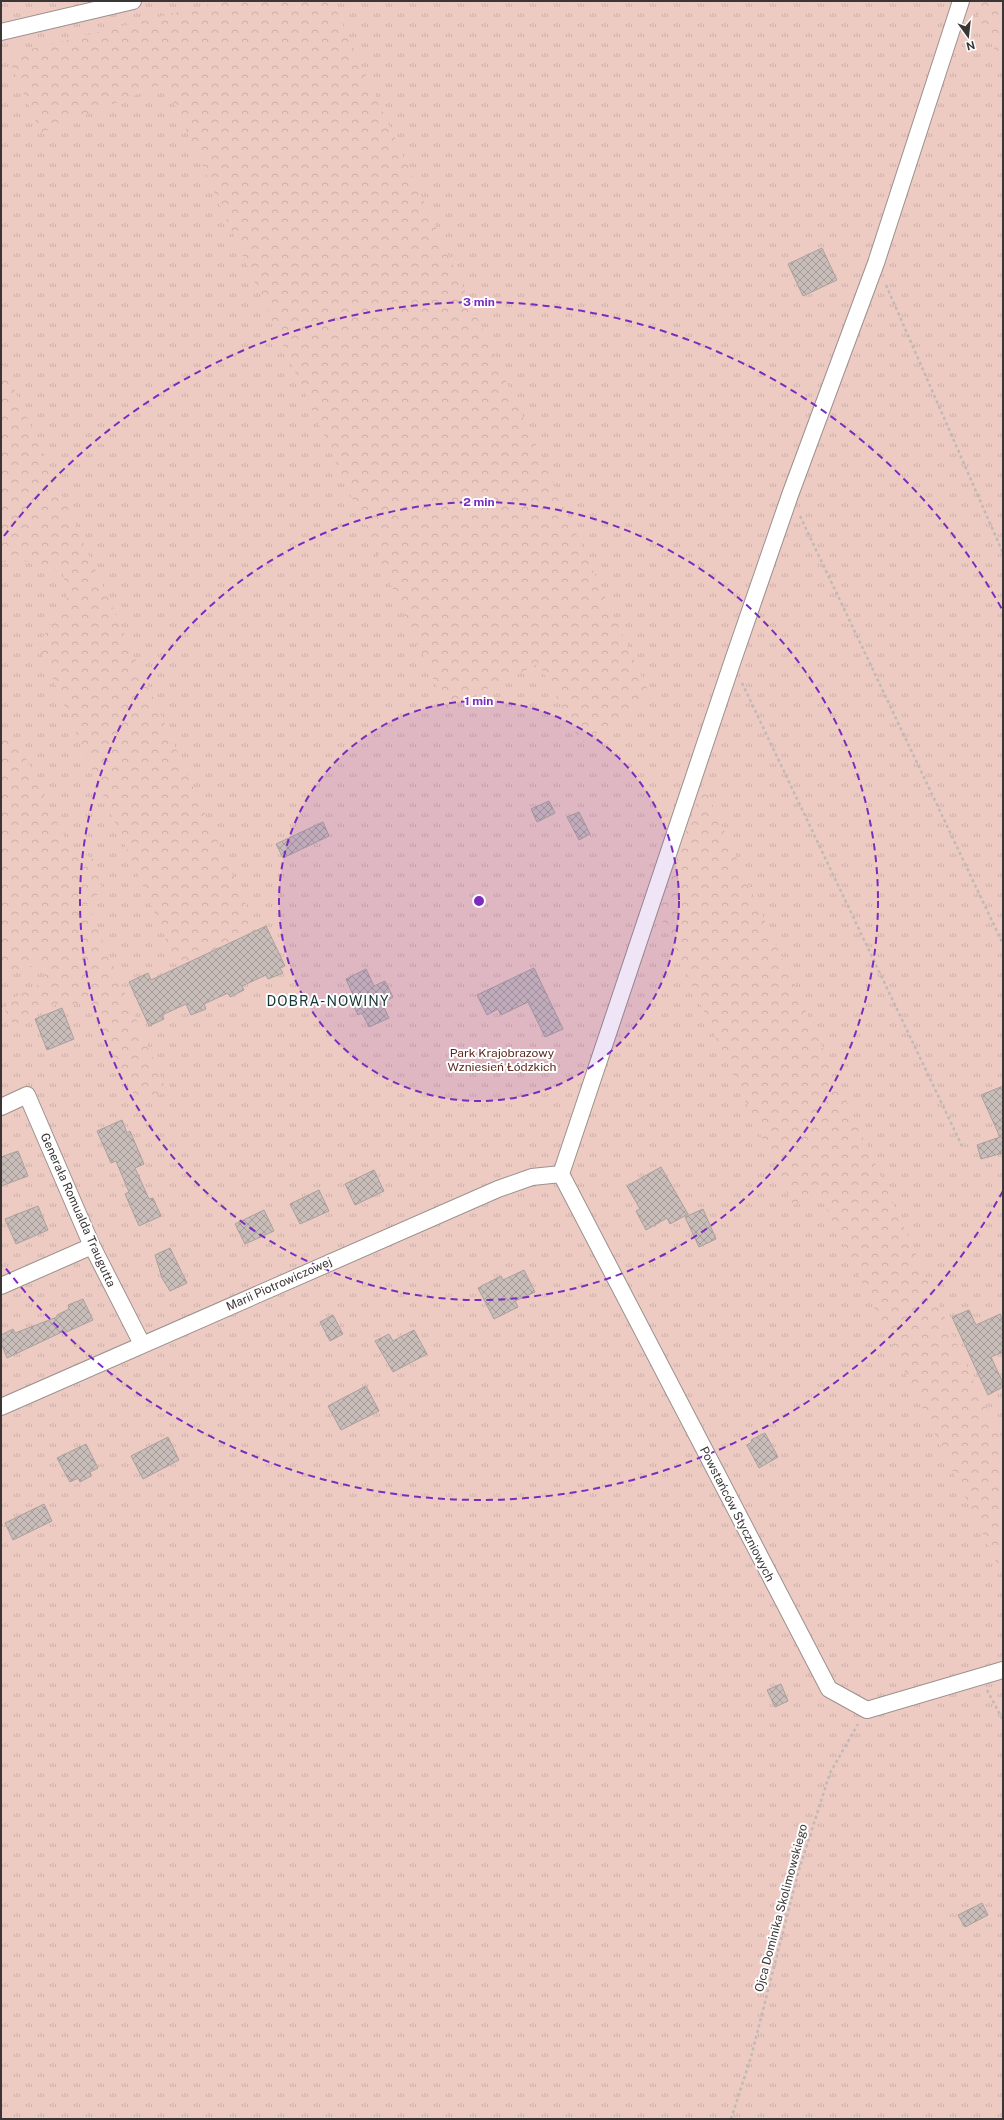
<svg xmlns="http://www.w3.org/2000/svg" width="1004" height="2120" font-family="'Public Sans',sans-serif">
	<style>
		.grass { fill: url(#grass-tufts) }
		.forest { fill: url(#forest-crowns) }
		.building { fill: url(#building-cross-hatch); stroke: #aba09d }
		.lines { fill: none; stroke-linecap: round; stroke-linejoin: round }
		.minor-casing { stroke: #9c918e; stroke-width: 18 }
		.path { stroke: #c1b9b6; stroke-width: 2.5; stroke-dasharray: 3 3; stroke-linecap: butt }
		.minor { stroke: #fff; stroke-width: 16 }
		.ring { fill: none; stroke: #7b2cbf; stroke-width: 2; stroke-dasharray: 7 5 }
		.labels { text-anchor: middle; stroke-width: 4; stroke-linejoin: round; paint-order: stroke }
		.park-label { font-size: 12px; fill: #5c291e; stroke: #fff }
		.street-label { font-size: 12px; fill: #3a3635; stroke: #fff }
		.quarter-label { font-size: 14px; letter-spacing: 1px; fill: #143634; stroke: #fff }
		.centre { fill: #7b2cbf; stroke: #fff; stroke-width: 2 }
		.ring-label { font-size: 12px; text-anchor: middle; font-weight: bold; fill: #7b2cbf; stroke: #fff; stroke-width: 4; stroke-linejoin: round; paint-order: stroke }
	</style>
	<defs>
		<pattern id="grass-tufts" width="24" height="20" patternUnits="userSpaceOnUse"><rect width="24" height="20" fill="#edcbc3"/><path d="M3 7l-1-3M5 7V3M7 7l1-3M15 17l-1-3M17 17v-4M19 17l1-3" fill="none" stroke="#ccafa8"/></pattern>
		<pattern id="forest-crowns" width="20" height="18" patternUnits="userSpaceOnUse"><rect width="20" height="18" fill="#edcbc3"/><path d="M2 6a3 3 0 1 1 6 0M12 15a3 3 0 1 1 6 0" fill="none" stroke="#ccafa8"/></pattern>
		<pattern id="building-cross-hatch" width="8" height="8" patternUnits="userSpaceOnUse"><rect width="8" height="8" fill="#c9bdba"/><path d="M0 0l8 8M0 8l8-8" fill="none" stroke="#a49a98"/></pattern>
	</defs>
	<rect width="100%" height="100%" fill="#fff5f2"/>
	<path class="grass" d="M1 1H1003V2119H1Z"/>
	<path class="forest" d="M222 1H332L652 699 581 743 539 664 550 658 447 709 165 83 41 133 7 55Z
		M978 1H1003V67L974 7Z
		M1 360 263 942 181 974 38 645 67 598 63 572 18 559 1 562Z
		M1 737 18 742 68 845 95 860 102 890 87 904 167 1091 138 1103 88 1003 57 1004 16 1024 4 1018 8 1001 47 980 40 964 1 973Z
		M703 784 973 1380 1003 1440V1576L819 1193 793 1205 658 912Z"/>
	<path class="building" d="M822 248 837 280 803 296 788 264Z
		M549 801 555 813 537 822 531 809Z
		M579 812 590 834 579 840 567 817Z
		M323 822 329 836 283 858 276 844Z
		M266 926 285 966 280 968 283 973 268 979 266 975 242 986 244 990 230 997 228 993 204 1004 206 1009 191 1015 186 1004 162 1015 164 1019 149 1026 129 982 148 973 151 980Z
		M534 968 563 1029 545 1037 528 1002 501 1015 498 1009 487 1015 477 995Z
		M366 969 374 986 385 981 393 997 382 1003 389 1018 369 1027 362 1013 358 1015 349 997 353 995 346 979Z
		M62 1008 74 1039 47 1050 35 1019Z
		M1003 1086V1153L981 1159 977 1145 1000 1137 981 1095Z
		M122 1120 127 1133 130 1131 144 1164 135 1168 149 1199 153 1198 161 1216 139 1226 125 1194 129 1192 116 1161 111 1163 97 1131Z
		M18 1151 28 1176 1 1186V1157Z
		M661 1167 688 1214 670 1224 667 1218 646 1230 636 1211 640 1209 627 1186Z
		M374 1170 384 1191 355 1205 345 1184Z
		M319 1190 329 1211 300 1224 290 1204Z
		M38 1206 48 1230 16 1244 5 1219Z
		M703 1209 716 1239 699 1247 685 1217Z
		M264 1210 274 1231 245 1244 235 1224Z
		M170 1248 187 1283 170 1291 162 1278 155 1255Z
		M524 1270 535 1292 515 1301 518 1307 494 1319 478 1288 501 1276 503 1280Z
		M83 1299 93 1320 64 1333V1331L7 1358 1 1343V1335L13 1329 15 1333 57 1317V1315L69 1309 68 1305Z
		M969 1310 976 1325 1000 1314 1003 1322V1352L991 1357 1003 1383V1387L988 1395 952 1317Z
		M333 1315 343 1334 330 1341 320 1322Z
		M414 1330 427 1354 393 1372 375 1341 389 1334 393 1341Z
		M366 1386 379 1411 341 1430 328 1406Z
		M765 1433 778 1457 759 1468 747 1445 752 1442 751 1440Z
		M168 1437 179 1460 143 1479 131 1456Z
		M86 1444 98 1468 90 1472 91 1476 80 1482 78 1478 70 1482 57 1458Z
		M44 1504 52 1521 13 1540 5 1523Z
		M781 1684 788 1701 775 1707 767 1690Z
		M982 1903 988 1915 965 1927 958 1915Z"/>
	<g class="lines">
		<g class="minor-casing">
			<path id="minor" d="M1 32 133 1
				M1 1107 27 1095 92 1246 142 1344
				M561 1174 732 663 790 495 876 263 961 1
				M561 1174 829 1689 867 1710 1003 1670
				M1 1286 92 1246
				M1 1407 498 1189 532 1177 561 1174"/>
		</g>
		<path class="path" d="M886 285 1003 553
			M800 516 1003 944
			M742 683 962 1146
			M987 1690 1003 1720
			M731 2119 751 2057 798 1873 830 1773 858 1724"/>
		<use href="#minor" class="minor"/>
	</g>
	<circle cx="479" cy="901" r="200" fill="#7b2cbf" fill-opacity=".12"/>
	<g class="ring">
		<circle cx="479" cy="901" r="200"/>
		<circle cx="479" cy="901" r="399"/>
		<path d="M1003 1191A599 599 0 0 1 4 1266M4 536A599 599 0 0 1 1003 611"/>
	</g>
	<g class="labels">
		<g class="park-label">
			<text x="502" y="1057">Park Krajobrazowy<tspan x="502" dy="14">Wzniesień Łódzkich</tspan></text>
		</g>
		<g class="street-label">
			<text transform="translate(78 1210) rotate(66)" y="4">Generała Romualda Traugutta</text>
			<text transform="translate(279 1284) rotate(-24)" y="4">Marii Piotrowiczowej</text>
			<text transform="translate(737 1514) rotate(63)" y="4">Powstańców Styczniowych</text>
			<text transform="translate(781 1908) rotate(-75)" y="4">Ojca Dominika Skolimowskiego</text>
		</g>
		<g class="quarter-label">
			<text x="328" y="1006">DOBRA-NOWINY</text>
		</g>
	</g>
	<circle cx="479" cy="901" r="6" class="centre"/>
	<g class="ring-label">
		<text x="479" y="306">3 min</text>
		<text x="479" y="506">2 min</text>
		<text x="479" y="705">1 min</text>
	</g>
	<rect width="1004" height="2120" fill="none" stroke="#3a3635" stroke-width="4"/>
	<g transform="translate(968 36) rotate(165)" stroke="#ffffff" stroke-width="3" paint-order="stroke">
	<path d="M0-3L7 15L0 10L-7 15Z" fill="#3a3635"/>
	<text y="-6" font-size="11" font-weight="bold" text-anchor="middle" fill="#3a3635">N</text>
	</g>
</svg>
